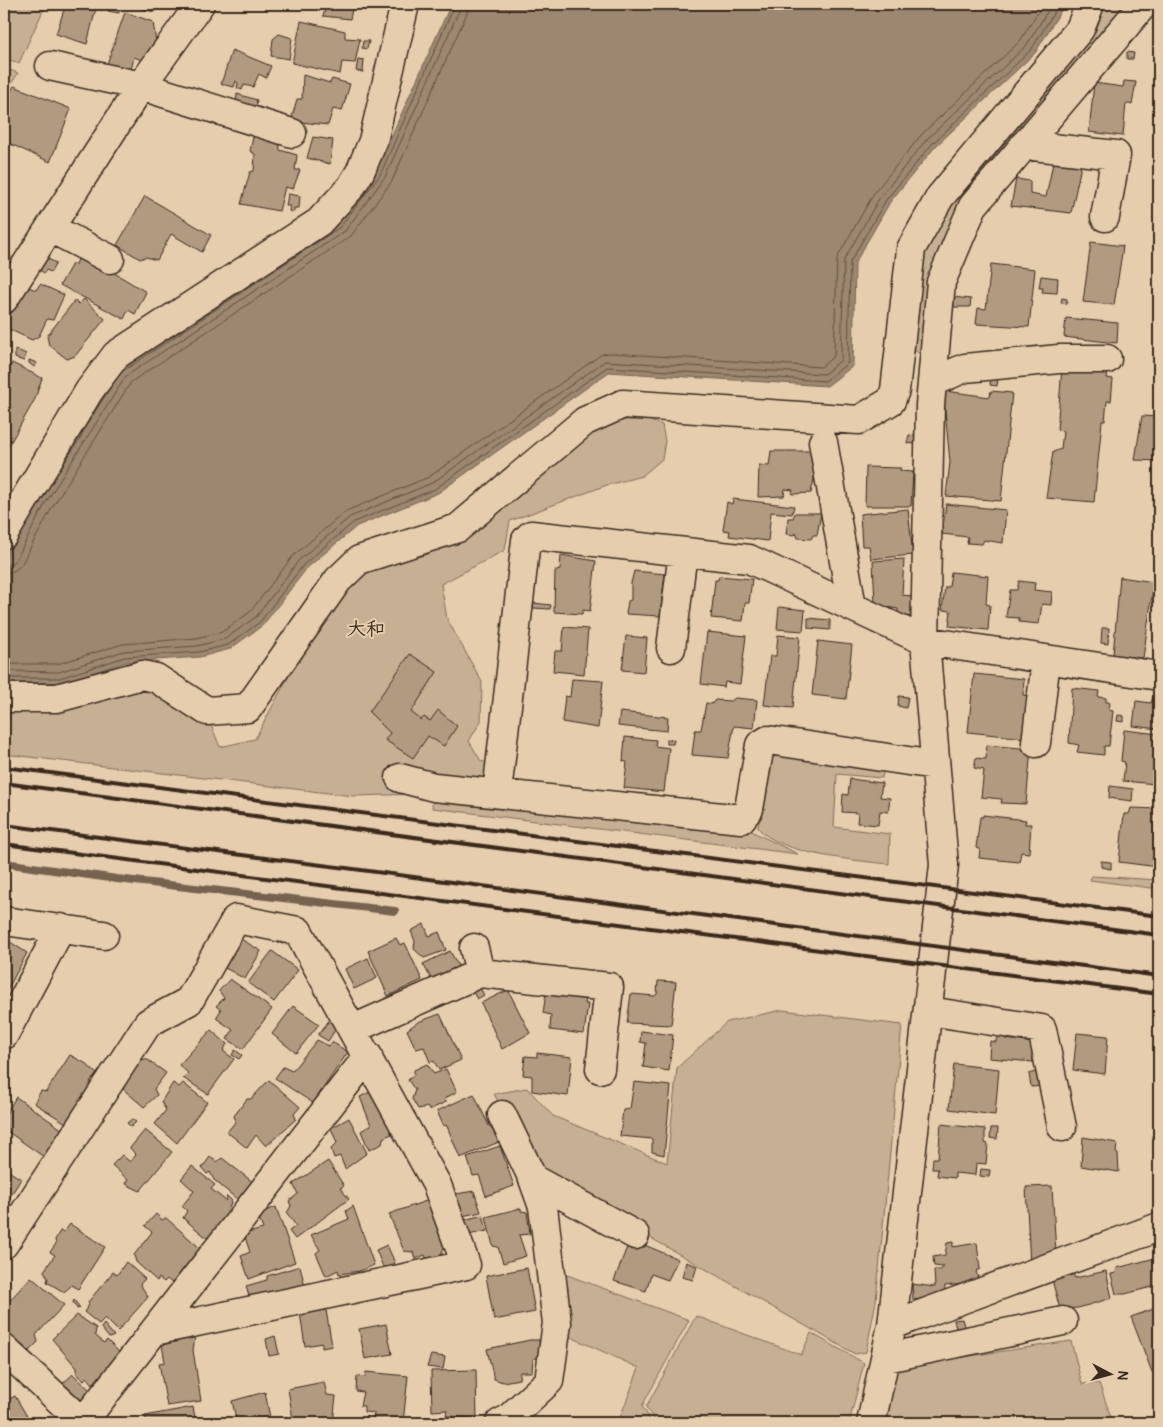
<svg xmlns="http://www.w3.org/2000/svg" width="1163" height="1427" font-family="Pangolin,'Klee One',sans-serif">
	<style>
		.green { fill: #c7af94; stroke: #816c59 }
		.water { fill: #9c8770; stroke: #75624f }
		.lines { fill: none; stroke-linecap: round; stroke-linejoin: round }
		.shore { stroke: #624f3f; stroke-width: 1 }
		.stream { stroke: #75624f; stroke-width: 8 }
		.building { fill: #b29a81; stroke: #3b2a1e }
		.minor-casing { stroke: #3b2a1e; stroke-width: 31 }
		.minor { stroke: #e6cdae; stroke-width: 28 }
		.rail { stroke: #3b2a1e; stroke-width: 4 }
		.labels { text-anchor: middle; stroke-width: 4; stroke-linejoin: round; paint-order: stroke }
		.neighbourhood-label { font-size: 19px; font-weight: bold; fill: #3b2a1e; stroke: #e6cdae }
	</style>
	<rect width="100%" height="100%" fill="#e6cdae"/>
	<filter id="ink" filterUnits="userSpaceOnUse"><feTurbulence type="fractalNoise" baseFrequency=".02" numOctaves="2"/><feDisplacementMap in="SourceGraphic" scale="10" xChannelSelector="R" yChannelSelector="G"/><feConvolveMatrix kernelMatrix="1 2 1 2 8 2 1 2 1" color-interpolation-filters="sRGB"/></filter>
	<g filter="url(#ink)">
		<path class="green" d="M4 4H46L19 63 4 58Z
			M1098 4H1127L941 243 923 334 922 356 912 348 925 249 941 218 1074 57Z
			M4 68 18 73 4 96Z
			M4 253 15 259 4 275Z
			M618 420H648L662 425 665 441 662 459 642 476 607 485 510 521 505 550 441 584 447 619 482 682 481 721 469 741 481 761 491 764 488 784 421 794 353 796 4 754V705L152 684 211 725 220 747 255 739 319 619 371 569 576 439Z
			M777 751 884 767 882 778 837 774 834 827 890 834 889 864C854 860 781 855 758 828L767 760Z
			M433 795 747 829 798 854 432 808Z
			M1092 876 1159 880V889L1090 880Z
			M782 1010 902 1025 876 1301 866 1352 855 1354 540 1175 494 1094 527 1088 553 1116 667 1163 677 1068 727 1022Z
			M559 1272 689 1320 642 1406 652 1423H618L639 1368 562 1333Z
			M696 1316 801 1355 811 1333 864 1363 849 1423H656L646 1407Z
			M1071 1341 1082 1384 1099 1383 1113 1423H882L896 1367Z"/>
		<path class="water" d="M451 4H1065L1035 53 935 147 890 202 855 263 853 366 827 386 609 372 438 493 357 526 307 568 263 625 230 649 200 657 126 662 60 683H4V558L37 496 118 368 336 224 375 172Z"/>
		<g class="lines">
			<path class="shore" d="M123 371 340 227 380 175 455 4
				M87 424 116 379
				M57 474 81 437 85 427
				M4 566 10 564 16 560 46 502 126 376 345 231 385 177 462 4
				M4 573 14 571 21 565 53 506 131 382 351 236 392 181 467 13 469 4
				M4 664H57L123 644 196 638 222 632 250 612 293 556 346 511 429 477 602 354 611 353 821 367 834 356 837 258 874 193 922 134 1020 41 1043 4
				M4 671 59 672 124 651 197 646 225 639 256 617 299 560 350 517 432 483 605 361 824 374 841 360 844 260 880 197 927 139 1026 46 1052 4
				M4 678H60L125 657 199 652 228 645 260 622 304 564 354 522 435 489 607 367 825 381 848 363 850 262 886 200 932 144 1031 50 1059 4"/>
			<path class="stream" d="M4 863 117 879 395 911"/>
		</g>
		<path class="building" d="M66 4H97L87 44 56 34Z
			M108 4 119 6V13L108 11Z
			M125 4H156L154 12Z
			M327 4H360L353 5 350 19 323 16Z
			M125 12 153 22 156 42 149 63 134 57 131 70 107 64Z
			M301 21 345 31V38L360 39 355 63 342 62 340 74 292 63Z
			M279 34 292 38 289 59 271 56 273 39Z
			M363 41H369L367 49 362 48Z
			M232 50 271 66 266 78 259 74 253 87 244 85 242 90 237 88 238 83 236 81 234 87 221 84Z
			M1127 52 1134 53 1133 59H1127Z
			M358 59 364 60 363 72 356 71Z
			M1159 73V103V98L1156 97Z
			M303 75 330 83 332 79 350 84 342 111 333 109 328 125 291 121 297 99H302Z
			M1124 81 1136 82 1132 105 1126 103 1123 136 1089 132 1094 83 1123 87Z
			M14 86 71 109 50 162 4 141V103Z
			M237 94 257 100 255 113 236 106Z
			M254 133 279 139 280 150 297 155 295 170H300L293 189 285 187 279 211 241 204 250 172 254 171 255 154 250 151Z
			M313 137 333 140 330 164 307 158Z
			M1053 163 1081 166 1071 213 1011 206 1016 179 1030 181V194L1046 197Z
			M288 194 300 196 299 208H294V212L289 211 290 206H286Z
			M145 196 211 235 202 252 171 234 157 260 145 257 140 259 117 245Z
			M1091 242 1123 246 1114 305 1083 302Z
			M42 256 56 263 51 272 46 270 44 273 37 268Z
			M79 257 104 273 106 268 146 292 135 314 128 310 124 319 60 285 72 264H76Z
			M991 264 1035 269 1029 327 976 324 978 308 986 309Z
			M1041 276 1058 278 1057 293 1042 292 1043 288H1039Z
			M40 284 64 295 53 320 47 319 39 336 32 340 4 327 26 286 36 290Z
			M953 297 971 299 970 307H952Z
			M1062 298 1067 299V304L1061 303Z
			M84 299 105 319 75 356 67 359 49 345 47 336 75 300 79 304Z
			M1066 318 1118 323 1117 343 1064 337Z
			M15 349 26 354 24 361 15 358Z
			M29 360 37 363 34 367 29 363Z
			M12 363 42 378 35 399 4 454V375Z
			M1062 368 1108 369 1107 378 1113 379 1111 401H1107L1105 421H1102L1094 502 1046 498 1053 452 1061 449 1063 431 1057 430Z
			M991 378H998L997 386 990 385Z
			M945 391 990 397 991 391 1012 393 1001 501 946 496 950 462 944 400Z
			M1142 416 1159 417V461L1135 460Z
			M909 435 917 436 915 444 907 443Z
			M771 451H812L815 474 811 493 792 494 793 490 785 489 784 496 758 497 759 465 769 466Z
			M866 467 901 468 900 471 913 472 911 506H865Z
			M733 499 794 506 792 514 771 512 768 541 729 536 730 531 723 530 727 502 732 504Z
			M946 504 1006 510 1003 543 984 540 982 544 967 543 968 537 942 534Z
			M908 509 913 555 871 559 869 546H862L860 514Z
			M795 513H821L817 535H813L811 539 798 538 796 533 795 535 786 534 788 518H793Z
			M561 555 596 561 590 611 583 610 582 614 554 612 555 571 560 570Z
			M904 559 902 595 912 596 913 617 898 615V609L886 607 885 610 875 603 873 561Z
			M634 571 665 574 660 616 626 614 628 601 631 600V583Z
			M951 572 988 576 986 604 990 605 988 630 949 626 951 611 942 610 945 587H949Z
			M719 576 752 579 749 603H745L743 621 711 618 715 580H718Z
			M1120 577 1154 582 1143 658 1113 655Z
			M1019 581 1035 583 1034 590 1052 592 1051 605 1042 604 1039 624 1019 622V618L1006 617 1010 590H1017Z
			M533 603 551 605 550 609 533 608Z
			M779 607 805 610 803 631 777 629Z
			M808 618 830 620V630L808 628Z
			M564 627 588 629 584 674 553 671 555 651H562Z
			M1102 628H1109L1108 644 1101 643Z
			M707 632 746 636 740 684 725 682 724 687 701 684Z
			M778 635 800 637 793 708 764 705 770 656H776Z
			M626 636 647 638 644 672 622 670Z
			M818 641 852 645 846 699 812 695Z
			M410 654 437 672 411 712 421 720 424 717 430 721 438 710 457 726 444 746 428 736 413 758 385 740 390 733 369 712Z
			M974 674 1024 679 1023 695 1029 696 1025 738 968 732Z
			M572 679 603 681 598 728 562 722 565 696 570 697Z
			M1072 688 1099 691 1098 697 1106 698V702H1110L1109 710 1113 711 1109 746H1104V755L1077 752 1079 745 1069 743Z
			M899 696 908 697 906 708 898 706Z
			M1153 697H1159V729L1133 726 1136 701 1151 703Z
			M735 698 757 700 754 728 734 726 728 758 692 755 695 730H701L706 703 712 704 715 700 731 701Z
			M620 712 668 717 667 731 618 726Z
			M1118 715 1124 716V722L1117 721Z
			M1124 730 1159 734V769H1157L1156 784 1123 781 1125 762 1121 761Z
			M625 737 656 740 655 746 669 748 664 792 624 788 627 762 623 761Z
			M667 739 674 740 673 744H667Z
			M987 745 1031 749 1026 804 1001 803 1002 799 981 797 984 770 974 768 976 758 986 759Z
			M850 779 882 783 880 797 890 798 888 812 880 811 878 825 857 823 858 813 842 812 843 794 848 795Z
			M1110 786 1133 789 1132 801 1109 798Z
			M1131 808 1159 809V867L1119 862 1124 814H1129Z
			M983 815 1026 820 1025 824H1031L1029 853 1021 852 1019 862 979 858 980 849 976 848 980 817H983Z
			M1101 861 1111 862V869L1101 867Z
			M424 924 429 936 439 932 446 950 424 958 414 949 415 941 411 931Z
			M234 935 261 951 245 979 218 964Z
			M4 938 27 953 4 996Z
			M396 938 400 945 405 943 422 980 388 996 368 951Z
			M272 951 298 970 274 1002 248 983Z
			M450 951 460 969 433 982 423 964Z
			M368 958 377 978 354 989 345 969Z
			M230 979 272 1009 243 1049 227 1039 233 1030 216 1018 221 1010 216 1006 224 998 219 991Z
			M658 981 676 982 671 1025 627 1023 631 994 655 996 657 994Z
			M480 988 484 995 477 999 473 992Z
			M508 990 530 1033 502 1049 481 1003Z
			M546 993 586 998 585 1004H588L584 1034 550 1030 551 1015 543 1013Z
			M293 1006 319 1024 296 1053 272 1034Z
			M334 1014 339 1024 328 1041 318 1035Z
			M440 1014 461 1060 439 1070 434 1061 430 1062 424 1047 416 1049 407 1030 418 1022Z
			M211 1030 227 1044 223 1051 234 1059 208 1094 183 1078 188 1073 179 1065Z
			M641 1031 673 1035 669 1071 643 1067 646 1043 640 1042Z
			M997 1033H1006L1005 1039 1034 1043 1033 1062 989 1058 990 1041 996 1042Z
			M1077 1033 1108 1036 1105 1074 1073 1070Z
			M317 1040 329 1046 332 1042 348 1052 313 1103 275 1078 283 1067 292 1071Z
			M235 1050 242 1055 239 1059 232 1055Z
			M537 1053 572 1057 568 1096 532 1091V1076L523 1075 525 1056 537 1057Z
			M70 1055 85 1063 97 1074 90 1081 93 1085 66 1123 34 1103 41 1091 46 1092Z
			M139 1059 148 1060 166 1073 154 1089 157 1095 144 1107 123 1089Z
			M427 1064 434 1074 446 1069 457 1092 445 1098 446 1102 429 1110 427 1107 418 1109 412 1099 415 1090 408 1080 414 1075V1070Z
			M954 1064 999 1069 995 1115 949 1109Z
			M1040 1070 1043 1086 1031 1087 1029 1074Z
			M269 1080 300 1107 294 1114 296 1119 266 1146 256 1135 247 1148 227 1132 236 1121 234 1116 247 1099H251Z
			M634 1082 671 1086 664 1155 652 1152V1139L620 1136 623 1110 630 1109Z
			M173 1083 179 1087 183 1083 207 1102 177 1143 155 1124 166 1110 161 1102Z
			M374 1090 396 1132 383 1138 382 1144 369 1150 361 1131 371 1125 360 1097Z
			M474 1094 489 1126 494 1127 499 1142 460 1158 447 1126 443 1125 437 1111Z
			M16 1097 63 1130 44 1157 4 1129V1117Z
			M349 1118 367 1153 345 1169 340 1156 334 1158 331 1149 337 1143 331 1128Z
			M132 1119 136 1122 131 1127 127 1123Z
			M941 1124 985 1129V1143L988 1144 986 1164 976 1163 975 1175 955 1173V1178L937 1176 938 1169H932L933 1158H938Z
			M991 1128H998L997 1139 990 1138Z
			M145 1130 172 1152 140 1191 126 1184 128 1180 112 1165 122 1155 130 1162 136 1155 130 1148Z
			M1083 1137 1117 1143 1116 1153 1118 1154 1119 1172 1081 1166Z
			M500 1146 514 1186 486 1196 479 1175 473 1176 467 1157Z
			M210 1157 217 1162 222 1158 254 1183 238 1200 214 1180 210 1172 207 1174 202 1168Z
			M328 1161 344 1186 340 1188 349 1199 295 1239 289 1231 296 1226 287 1213 291 1206 289 1201 298 1194 293 1184Z
			M192 1166 215 1185 211 1189 226 1201 227 1196 232 1201 229 1208 233 1210 207 1238 183 1218 187 1211 182 1206 194 1191 181 1179Z
			M4 1168 21 1179 4 1206Z
			M981 1169 990 1170 989 1177 980 1176Z
			M1052 1186 1056 1253 1030 1266 1026 1187Z
			M474 1191 481 1212 462 1216 456 1194Z
			M429 1200 446 1248 442 1251V1256L428 1262 425 1255 415 1259 413 1252 404 1251 389 1214Z
			M353 1206 374 1265 360 1271 339 1274 338 1270 326 1276 316 1253 320 1250 311 1235 349 1219 346 1211Z
			M276 1207 295 1262 249 1279 241 1256 250 1252 244 1234 263 1229 257 1214Z
			M521 1208V1211L527 1212 530 1234 519 1235 526 1256 503 1263 498 1247 493 1246 486 1217Z
			M156 1214 162 1220 166 1218 200 1248 172 1283 167 1279 164 1282 159 1278 157 1281 136 1262 134 1255 152 1232 145 1226Z
			M483 1215 487 1231 468 1235 464 1220Z
			M70 1224 105 1247 78 1289 72 1285 64 1292 47 1282 48 1278 44 1271 55 1255 50 1252 56 1244 55 1240 60 1231 64 1232Z
			M630 1239 678 1259 668 1280 651 1274 646 1291 614 1281Z
			M953 1242V1247L977 1243 980 1269 976 1271 979 1282 945 1286 944 1296 913 1300 912 1284 935 1287 934 1270H940L944 1267 934 1266 933 1257 945 1255 947 1243Z
			M387 1245 395 1263 384 1269 376 1250Z
			M1159 1257V1285L1125 1294H1116L1111 1274 1116 1273 1117 1268Z
			M126 1262 145 1279 140 1284 148 1297 118 1331 105 1318 99 1324 84 1312 89 1305 88 1302 113 1272 117 1275Z
			M686 1262 697 1266 693 1280 682 1277Z
			M300 1266 305 1287 250 1300 246 1286 267 1280V1276Z
			M527 1268 535 1312 494 1320 486 1276Z
			M1106 1271 1112 1298 1078 1308 1060 1309 1052 1280 1073 1274 1075 1278Z
			M31 1277 64 1305 36 1335 38 1342 29 1351 25 1347 20 1349 4 1333V1301L10 1300Z
			M74 1300 80 1308 77 1309 73 1302Z
			M1159 1307V1369L1152 1372 1131 1317Z
			M326 1310 332 1346 322 1348V1343L305 1346 300 1313Z
			M77 1315 96 1328 95 1335 104 1343 107 1340 120 1353 93 1384 87 1377 84 1380 77 1374V1368L52 1339Z
			M962 1319 965 1329 956 1328 954 1320Z
			M104 1324 114 1336 109 1338 101 1328Z
			M386 1324 392 1354 365 1359 359 1329Z
			M275 1336 279 1354 269 1356 266 1339Z
			M195 1337 193 1350 201 1401 167 1406 159 1363 165 1362 162 1345Z
			M530 1340H539L542 1356 533 1359 532 1372H520L519 1379 503 1382 494 1379 487 1349Z
			M431 1355 445 1357 443 1369 427 1367Z
			M476 1370 477 1423 468 1422 469 1418 446 1416 447 1410 432 1411 431 1371Z
			M366 1372 408 1376 403 1423H373L374 1413 364 1412V1406H360L363 1392 356 1391 357 1376 365 1377Z
			M73 1374 93 1393 79 1405 59 1387Z
			M324 1382 327 1395 336 1396 333 1423H300V1419H293L288 1389Z
			M265 1392 271 1423H237L232 1401Z
			M15 1396 31 1423H4V1409L8 1406 6 1401Z
			M193 1407 196 1423H147L145 1416Z"/>
		<g class="lines">
			<g class="minor-casing">
				<path id="minor" d="M50 66 141 86 292 133
					M1024 145 1116 155 1105 217
					M50 228 110 259
					M4 299 141 86 200 4
					M932 382 965 368 1059 359H1107
					M823 442 852 607
					M4 534 89 391 116 355 319 222 351 187 360 172 373 141 405 4
					M671 648 683 552
					M4 698H57L142 675 156 678 207 711 248 708 338 580 359 560 458 528 585 421 623 404 859 420 891 401 895 390 911 249 940 197 1080 29 1090 4
					M1036 743 1046 660
					M400 778 434 787 741 819 749 809 760 745 768 740 935 765
					M497 793 526 540 531 535 749 559 925 641 1159 676
					M4 921 104 935
					M474 948 480 973
					M929 1011 1042 1029 1062 1127
					M353 1029 480 973 609 987 600 1069
					M4 1035 61 928
					M533 1179 635 1235
					M4 1244 148 1023 189 1001 236 919 298 931 437 1185 466 1265 154 1331 83 1422
					M892 1325 1159 1227
					M154 1331 368 1056
					M4 1349 84 1423
					M886 1358 1063 1321
					M500 1423 508 1419 549 1381 557 1323 543 1207 533 1179 502 1115
					M871 1423 892 1325 944 865 925 641 930 405 941 282 973 206 1144 4"/>
			</g>
			<use href="#minor" class="minor"/>
			<path class="rail" d="M4 767 1159 916
				M4 783 1159 935
				M4 825 346 868 1159 976
				M4 844 1159 994"/>
		</g>
	</g>
	<g class="labels">
		<g class="neighbourhood-label">
			<text x="366" y="635">大和</text>
		</g>
	</g>
	<rect width="1163" height="1427" fill="none" stroke="#e6cdae" stroke-width="20"/>
	<rect x="10" y="10" width="1143" height="1407" fill="none" stroke="#3b2a1e" stroke-width="2" filter="url(#ink)"/>
	<g transform="translate(1110 1374) rotate(96)" stroke="#e6cdae" stroke-width="4" paint-order="stroke">
	<path d="M0-4L9 19L0 12L-9 19Z" fill="#3b2a1e"/>
	<text y="-8" font-size="14" font-weight="bold" text-anchor="middle" fill="#3b2a1e">N</text>
	</g>
</svg>
